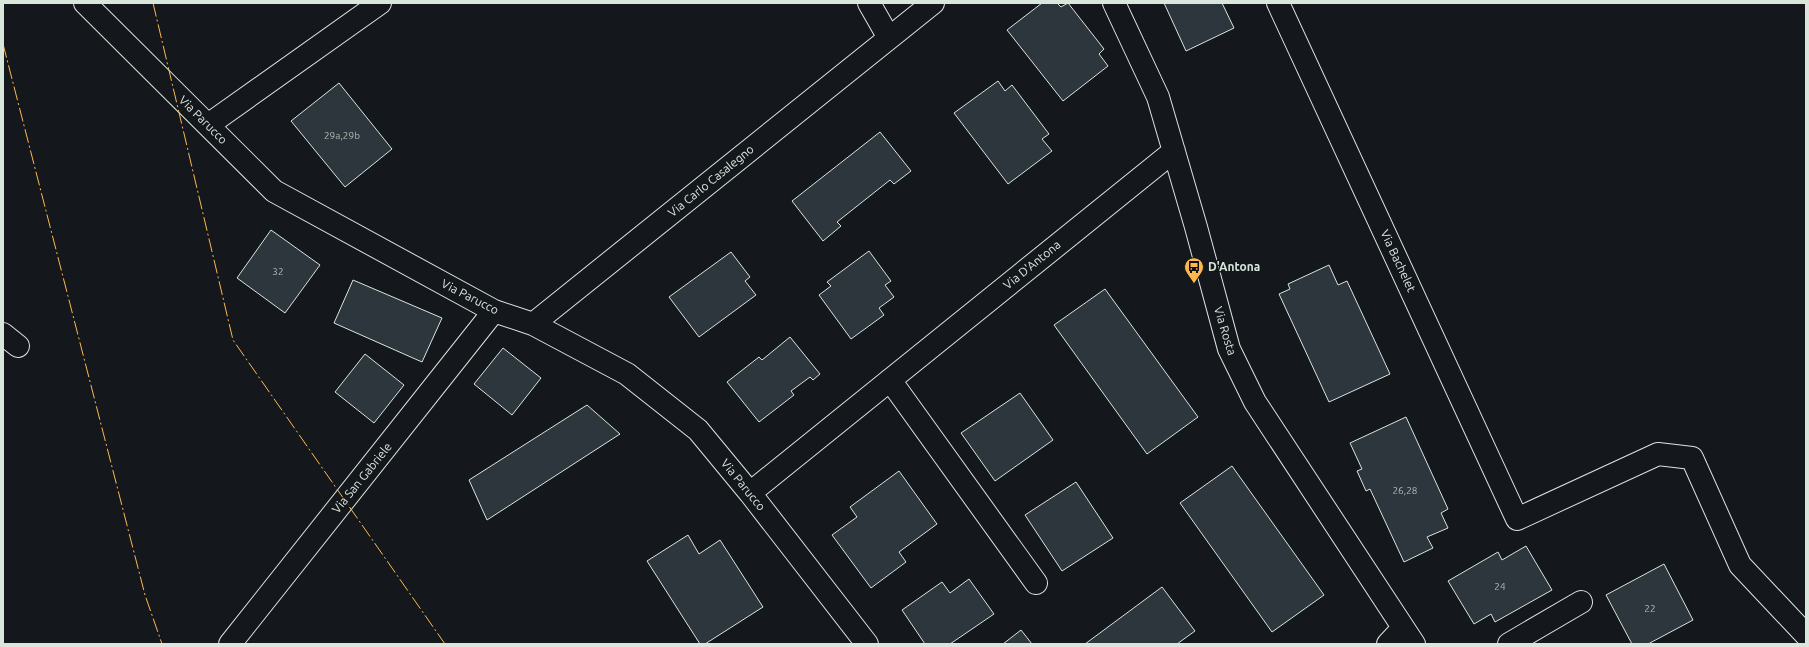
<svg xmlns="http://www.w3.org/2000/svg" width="1809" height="647" font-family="Ubuntu,sans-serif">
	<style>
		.building { fill: #2c363c; stroke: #d8e6dc }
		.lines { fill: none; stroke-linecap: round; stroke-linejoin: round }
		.minor-casing { stroke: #d8e6dc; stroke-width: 24 }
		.minor { stroke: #14181c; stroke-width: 22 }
		.power { stroke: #ffb74d; stroke-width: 1; stroke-dasharray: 14 3 2 3; stroke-linecap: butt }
		.labels { text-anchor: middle; stroke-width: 3; stroke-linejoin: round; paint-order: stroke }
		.number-label { font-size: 10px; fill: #adbab4 }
		.street-label { font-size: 12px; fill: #d8e6dc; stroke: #14181c }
		.poi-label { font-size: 12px; font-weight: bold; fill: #d8e6dc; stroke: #14181c; text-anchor: start }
	</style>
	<rect width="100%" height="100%" fill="#14181c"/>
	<path class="building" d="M1042 3H1057L1061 7 1068 3 1104 49 1099 54 1108 66 1063 101 1007 30Z
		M1164 3H1222L1234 28 1186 51Z
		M998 81 1005 91 1012 85 1049 134 1042 139 1052 151 1008 184 954 113Z
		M339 83 392 149 345 187 291 121Z
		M880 132 911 171 894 184 890 180 837 222 841 226 823 241 792 201Z
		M271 230 320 265 285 313 237 278Z
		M869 251 891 281 885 285 894 297 879 308 884 315 851 339 819 295 831 286 827 282Z
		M731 252 750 277 745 281 756 295 699 337 669 297Z
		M1329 265 1338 285 1347 281 1390 374 1329 402 1279 294 1290 289 1288 284Z
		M353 280 442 318 422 362 334 323Z
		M1105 289 1198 417 1147 454 1054 325Z
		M790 337 820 374 813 380 810 377 791 391 794 395 759 422 727 382 759 357 762 360Z
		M503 348 541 378 512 415 474 384Z
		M365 354 404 385 374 423 335 392Z
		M1020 393 1053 440 995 481 961 433Z
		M587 405 620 434 487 520 469 480Z
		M1406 417 1448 509 1441 513 1448 528 1427 537 1433 548 1404 562 1370 489 1366 491 1357 471 1362 469 1350 443Z
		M1232 466 1324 595 1272 632 1180 503Z
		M899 471 937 524 899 552 906 562 871 588 832 535 857 517 850 507Z
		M1076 482 1113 538 1062 571 1025 515Z
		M688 535 699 554 720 540 763 607 705 644H700L647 561Z
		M1526 546 1552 590 1495 622 1491 614 1474 624 1448 581 1498 552 1502 560Z
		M1664 564 1693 620 1648 644H1632L1606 595Z
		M969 579 994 614 950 644H925L902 610 942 582 950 593Z
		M1162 587 1195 631 1177 644H1085Z
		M1021 630 1032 644H1003Z"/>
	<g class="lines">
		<g class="minor-casing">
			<path id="minor" d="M85 3 274 191 494 311 533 324 627 374 698 430 750 493 867 644
				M869 3 889 38
				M1114 3 1158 97 1196 227 1229 349 1255 402 1414 644
				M1278 3 1517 519 1658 454 1692 458 1740 565 1806 635
				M208 125 380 3
				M533 324 933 3
				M3 334 18 346
				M890 380 1036 583
				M750 493 1174 151
				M230 644 494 311
				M1388 644 1403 628
				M1509 644 1581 602"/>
		</g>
		<use href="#minor" class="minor"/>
		<path class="power" d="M153 3 233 340 445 644
			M3 44 145 595 162 644"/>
	</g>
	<defs>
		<g id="bus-pin" transform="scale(1)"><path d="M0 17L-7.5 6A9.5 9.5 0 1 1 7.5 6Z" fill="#ffb74d" stroke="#14181c"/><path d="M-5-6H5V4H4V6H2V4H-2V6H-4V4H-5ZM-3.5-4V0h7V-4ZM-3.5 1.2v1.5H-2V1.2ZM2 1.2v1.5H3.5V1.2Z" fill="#111"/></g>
	</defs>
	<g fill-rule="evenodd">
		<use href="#bus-pin" x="1194" y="267"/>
	</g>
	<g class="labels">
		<g class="number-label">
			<text x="342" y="139">29a,29b</text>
			<text x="278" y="275">32</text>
			<text x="1405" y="494">26,28</text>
			<text x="1500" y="590">24</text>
			<text x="1650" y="612">22</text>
		</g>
		<g class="street-label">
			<text transform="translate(203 120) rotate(45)" y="4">Via Parucco</text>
			<text transform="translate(711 181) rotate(-39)" y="4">Via Carlo Casalegno</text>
			<text transform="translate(1398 261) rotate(65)" y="4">Via Bachelet</text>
			<text transform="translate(1032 265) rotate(-39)" y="4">Via D'Antona</text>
			<text transform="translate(470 297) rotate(27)" y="4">Via Parucco</text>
			<text transform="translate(1225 331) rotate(73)" y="4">Via Rosta</text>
			<text transform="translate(362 478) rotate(-51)" y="4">Via San Gabriele</text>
			<text transform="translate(743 485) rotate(51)" y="4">Via Parucco</text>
		</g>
		<g class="poi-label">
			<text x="1208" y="271">D'Antona</text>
		</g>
	</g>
	<rect width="1809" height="647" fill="none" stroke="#d8e6dc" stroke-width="8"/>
</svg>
